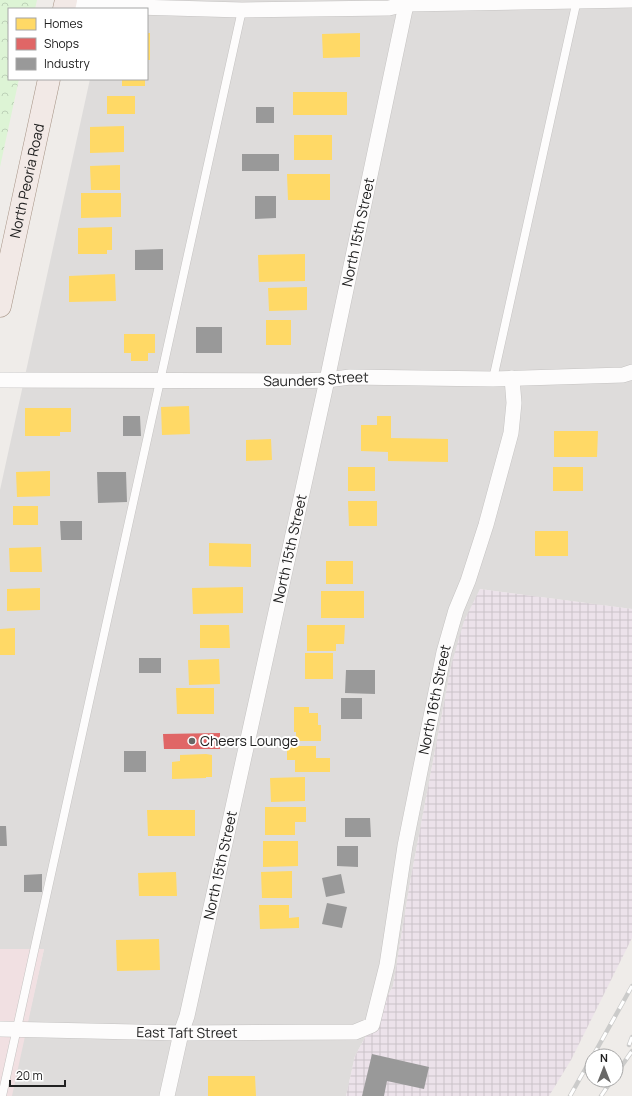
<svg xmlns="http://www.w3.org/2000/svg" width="632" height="1096" font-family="Manrope,sans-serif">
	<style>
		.residential { fill: #dedcdb }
		.commercial { fill: #f1e0e2 }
		.industrial { fill: url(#industrial-grid) }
		.park { fill: url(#park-crowns) }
		.homes { fill: #ffd966 }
		.shops { fill: #e06666 }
		.industry { fill: #999 }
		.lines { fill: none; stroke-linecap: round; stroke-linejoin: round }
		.service-casing { stroke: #c5c3c2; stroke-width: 9 }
		.minor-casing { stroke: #c5c3c2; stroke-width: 16 }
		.primary-casing { stroke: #a69385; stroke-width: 23 }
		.service { stroke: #fdfcfc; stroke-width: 8 }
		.minor { stroke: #fdfcfc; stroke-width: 15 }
		.primary { stroke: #f2e9e6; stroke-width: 22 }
		.rail-casing { stroke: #cbcbca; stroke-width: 4.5 }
		.rail { stroke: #fff; stroke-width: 3; stroke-dasharray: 9; stroke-linecap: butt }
		.poi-dot { fill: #696867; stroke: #fff; stroke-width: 1.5 }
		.labels { text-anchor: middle; stroke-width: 4; stroke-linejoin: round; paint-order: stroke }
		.street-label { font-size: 14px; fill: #212121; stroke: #fff }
		.poi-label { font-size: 14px; fill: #212121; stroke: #fff; text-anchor: start }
	</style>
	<defs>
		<pattern id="industrial-grid" width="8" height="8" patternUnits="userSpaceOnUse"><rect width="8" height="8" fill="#ece2ea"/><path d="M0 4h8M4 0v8" fill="none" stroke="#cac2c8"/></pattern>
		<pattern id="park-crowns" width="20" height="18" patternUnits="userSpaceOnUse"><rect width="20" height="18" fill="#ddf4d5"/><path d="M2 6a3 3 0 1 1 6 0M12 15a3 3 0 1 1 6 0" fill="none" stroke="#bdd1b7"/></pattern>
	</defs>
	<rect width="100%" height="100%" fill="#efece9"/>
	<path class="residential" d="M108 0H632V609L480 589 451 666 410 882 393 986 355 1056 346 1096H11L44 949H0V490L90 79H147V9Z"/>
	<path class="commercial" d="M0 949H44L12 1096H0Z"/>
	<path class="industrial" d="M480 589 632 609V938L571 1060 549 1096H346L355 1056 393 986 410 882 451 666 464 621Z"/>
	<path class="park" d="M0 0H37L35 9H9V79H19L0 167Z"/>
	<path class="homes" d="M147 33H150V60H147Z
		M360 33V57L323 58 322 34Z
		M122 79H145V86H122Z
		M293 92H347V115H293Z
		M107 96H135V114H107Z
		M124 126V152L90 153V127Z
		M294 135H332V160H294Z
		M120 165V190H91L90 166Z
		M287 174H330V200H288Z
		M81 193H121V217L81 218Z
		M112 227V250H107V254H78V228Z
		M305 254V281L259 282 258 255Z
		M115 274 116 301 69 302V276Z
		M307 287V310L269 311 268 288Z
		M266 320H291V345H266Z
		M124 334H155V353H148V361H131V353H124Z
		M189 406 190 434 162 435 161 407Z
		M25 408H71V432H60V436H25Z
		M377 416H391V438L448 439V462L388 461V452L361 451V425H377Z
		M554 431H598L597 457H554Z
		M271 439 272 460 246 461V440Z
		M348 467H375V491H348Z
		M553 467H583V491H553Z
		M50 471V496L17 497 16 472Z
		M348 501H377V526H349Z
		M13 506H38V525H13Z
		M535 531H568V556H535Z
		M209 543 251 544V567L209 566Z
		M41 547 42 572H10L9 548Z
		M326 561H353V584H326Z
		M243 587V613L193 614 192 588Z
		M40 588V610L7 611V589Z
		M321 591H364V618H321Z
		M200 625H229L230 648H200Z
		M307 625H345L344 644H336V651H307Z
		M15 628V655H0V629Z
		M305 653H333V679H305Z
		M219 659 220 684 189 685 188 660Z
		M176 688H214V714H177Z
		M294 707H309V713H318V725H321V741H296V732H294Z
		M287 746H316V758H330V772H295V760H287Z
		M206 754 212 755V777H206V778L172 779V762L180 761V755Z
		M305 777V801L271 802 270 778Z
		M265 807H306V822H295V835H265Z
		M147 810H195V836H148Z
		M263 841H298V866L263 867Z
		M292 871V898H262L261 872Z
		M176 872 177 896H139L138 873Z
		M259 905H289V918L299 917V928L260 929Z
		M159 939 160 970 117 971 116 940Z
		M208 1076H255L256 1096H208Z"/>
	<path class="shops" d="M220 733V749H164L163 734Z"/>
	<path class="industry" d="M256 107H274V123H256Z
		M242 154H279V171H242Z
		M255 196H276V218L255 219Z
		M163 249V270H135V250Z
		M196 327H222V353H196Z
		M123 416H140L141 436H123Z
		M97 472H126L127 502 98 503Z
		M60 521H82V540H61Z
		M139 658H161V673H139Z
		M346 670H375V694L345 693Z
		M341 698H362V719H341Z
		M124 751H146V772H124Z
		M345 818H370L371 837H345Z
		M0 826H6L7 846H0Z
		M337 846H358V867L337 866Z
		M42 874V892H24V875Z
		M341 874 345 893 326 897 322 878Z
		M327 903 347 907 342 928 322 924Z
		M372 1054 429 1067 424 1089 387 1081 384 1096H362Z"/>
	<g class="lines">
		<g class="service-casing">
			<path id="service" d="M493 379 577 0
				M2 1096 242 10"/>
		</g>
		<g class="minor-casing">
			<g id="minor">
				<path d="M65 5 242 10 389 8 406 4 632 0"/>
				<path id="s1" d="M0 380 297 381 327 380 350 377 493 379 623 375 632 372"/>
				<path id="s2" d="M0 1029 181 1033 355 1032 372 1025 387 965 405 846 444 652 456 610 468 581 486 525 511 433 514 403 512 378"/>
				<path id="s3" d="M167 1096 181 1033 187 1016 327 380 407 0"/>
			</g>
		</g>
		<g class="primary-casing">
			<g id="primary">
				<path d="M64 9 66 0"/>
				<path id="s4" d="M0 306 49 79"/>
			</g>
		</g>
		<use href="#service" class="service"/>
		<use href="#minor" class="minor"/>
		<use href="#primary" class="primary"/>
		<g class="rail-casing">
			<path id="rail" d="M629 1045 632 1037
				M593 1056 632 986
				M616 1074 632 1051
				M570 1096 592 1057
				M601 1096 612 1080"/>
		</g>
		<use href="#rail" class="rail"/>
	</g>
	<circle class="poi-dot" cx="192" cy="741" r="4"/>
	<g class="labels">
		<g class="street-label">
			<text dy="5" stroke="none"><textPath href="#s4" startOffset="128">North Peoria Road</textPath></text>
			<text dy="5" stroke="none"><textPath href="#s3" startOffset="885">North 15th Street</textPath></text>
			<text dy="5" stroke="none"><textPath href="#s1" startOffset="316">Saunders Street</textPath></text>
			<text dy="5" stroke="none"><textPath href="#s3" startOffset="561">North 15th Street</textPath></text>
			<text dy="5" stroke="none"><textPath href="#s2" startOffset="705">North 16th Street</textPath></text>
			<text dy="5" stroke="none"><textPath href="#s3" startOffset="237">North 15th Street</textPath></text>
			<text dy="5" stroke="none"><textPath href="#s2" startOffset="187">East Taft Street</textPath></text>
		</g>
		<g class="poi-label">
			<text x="200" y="746">Cheers Lounge</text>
		</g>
	</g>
	<rect x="8" y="8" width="140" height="72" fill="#ffffff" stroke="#a6a6a6"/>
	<rect x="16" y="18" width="20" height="12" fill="#ffd966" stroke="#a6a6a6"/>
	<text x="44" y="28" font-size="12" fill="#212121">Homes</text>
	<rect x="16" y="38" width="20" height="12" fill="#e06666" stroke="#a6a6a6"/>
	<text x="44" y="48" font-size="12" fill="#212121">Shops</text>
	<rect x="16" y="58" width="20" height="12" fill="#999999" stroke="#a6a6a6"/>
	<text x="44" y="68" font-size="12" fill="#212121">Industry</text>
	<g transform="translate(604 1068)"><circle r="19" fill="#ffffff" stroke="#a6a6a6"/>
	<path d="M0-3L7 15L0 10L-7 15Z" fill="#696867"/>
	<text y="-6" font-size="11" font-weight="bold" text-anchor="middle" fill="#212121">N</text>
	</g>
	<path d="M10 1080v6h55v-6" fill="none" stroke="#212121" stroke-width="2"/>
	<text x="16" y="1080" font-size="12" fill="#212121" stroke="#ffffff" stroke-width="3" paint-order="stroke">20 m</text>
</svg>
